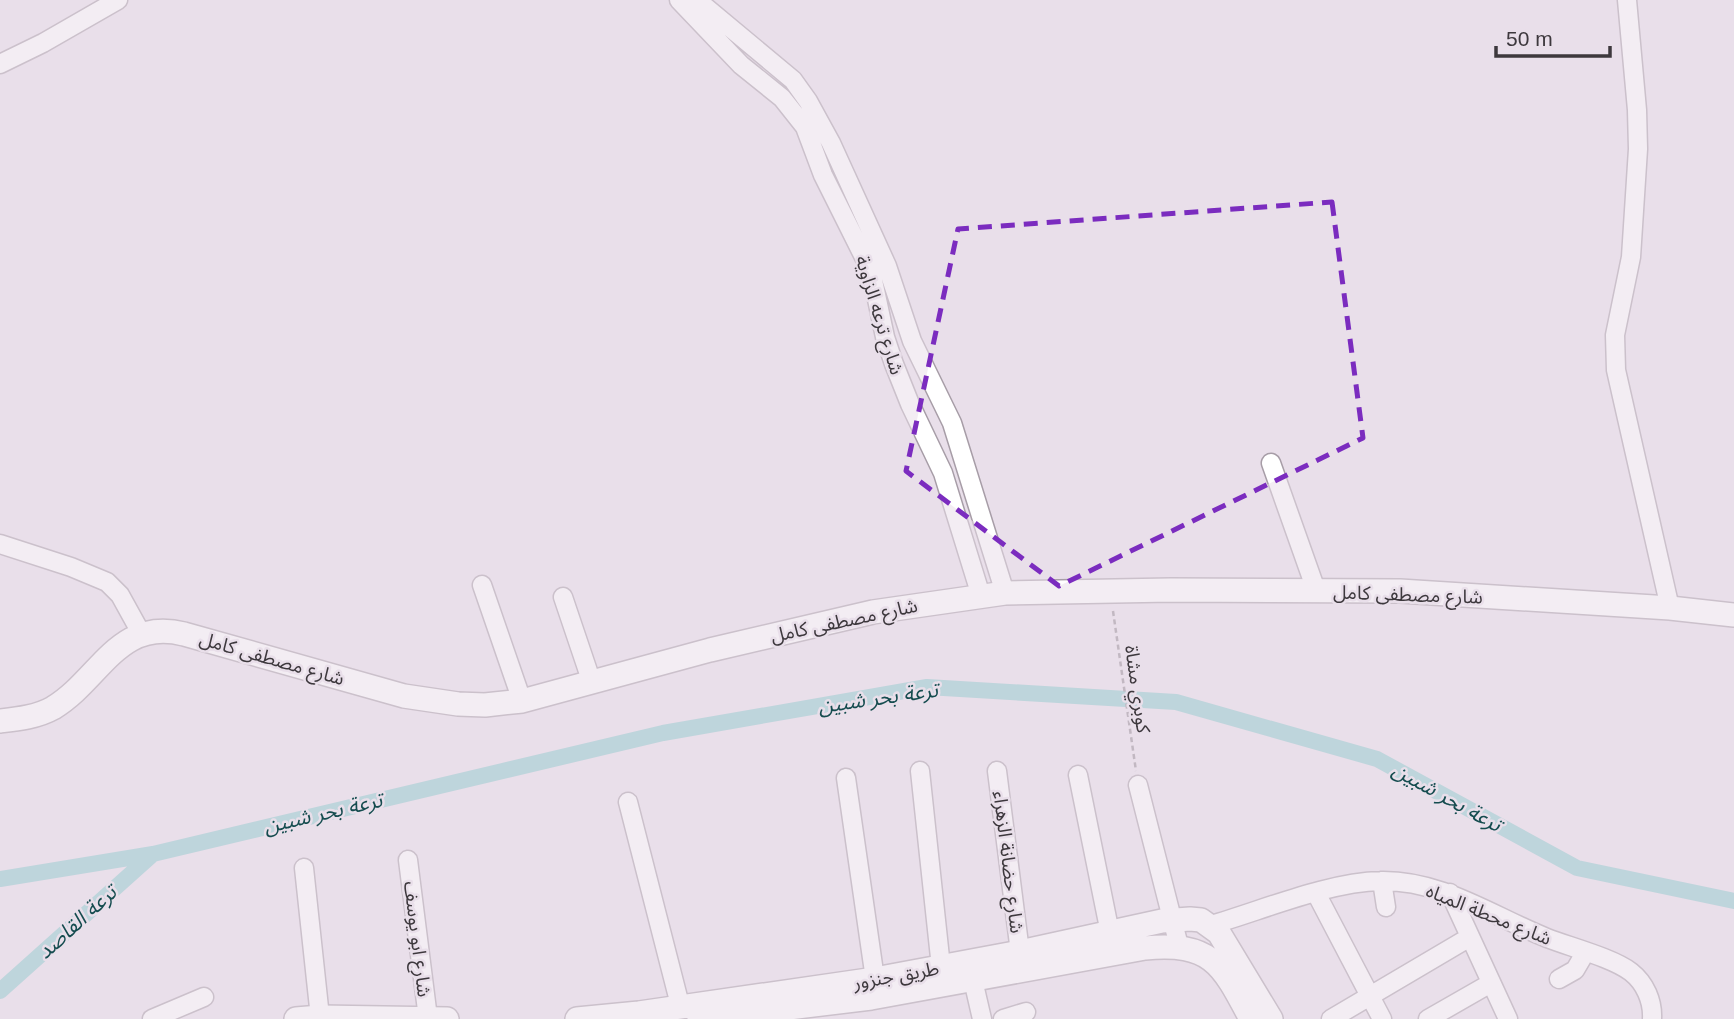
<svg xmlns="http://www.w3.org/2000/svg" width="1734" height="1019" font-family="Arial,'Noto Sans Arabic',sans-serif">
	<style>
		.lines { fill: none; stroke-linecap: round; stroke-linejoin: round }
		.canal { stroke: #8bc9cc; stroke-width: 16 }
		.minor-casing { stroke: #a79da7; stroke-width: 21 }
		.major-casing { stroke: #a79da7; stroke-width: 26 }
		.path { stroke: #928b93; stroke-width: 2.5; stroke-dasharray: 5 3.5; stroke-linecap: butt }
		.minor { stroke: #fff; stroke-width: 18 }
		.major { stroke: #fff; stroke-width: 23 }
		.marked { fill: none; stroke: #7b2cbf; stroke-width: 5; stroke-dasharray: 14 9; stroke-linejoin: round }
		.labels { text-anchor: middle; stroke-width: 5; stroke-linejoin: round; paint-order: stroke }
		.street-label { font-size: 19px; fill: #3d383d; stroke: #e9dfea }
		.water-label { font-size: 21px; font-style: italic; fill: #154c4f; stroke: #e9dfea }
	</style>
	<rect width="100%" height="100%" fill="#e9dfea"/>
	<g class="lines">
		<path class="canal" d="M0 879 153 854 663 733 927 687 1176 702 1377 759 1577 868 1734 901
			M0 991 153 854"/>
		<g class="minor-casing">
			<path id="minor" d="M679 0 741 65 782 98 805 127 823 175 871 271 885 337 894 364 910 404 943 473 981 596
				M697 0 793 80 808 101 831 143 887 266 912 341 952 423 1005 593
				M1627 0 1637 110 1638 149 1631 257 1615 335 1616 370 1670 608
				M0 64 43 43 118 0
				M1271 463 1316 590
				M0 544 71 567 107 582 120 595 141 633
				M482 585 522 701
				M563 597 592 683
				M920 771 941 967
				M997 771 1020 952
				M1078 775 1110 933
				M846 778 875 979
				M1138 785 1179 946
				M628 802 680 1005
				M408 860 428 1018
				M304 868 320 1017
				M1382 881 1386 907
				M1316 893 1382 1019
				M1450 893 1508 1019
				M1211 925C1263 910 1328 882 1381 881 1442 880 1492 916 1547 938 1570 947 1613 958 1631 972 1645 983 1653 1001 1652 1019
				M1559 979 1575 970 1585 953
				M973 980 982 1019
				M152 1019 204 997
				M1003 1019 1026 1012
				M1331 1019 1470 937
				M1428 1019 1491 983"/>
		</g>
		<g class="major-casing">
			<path id="major" d="M0 721C18 719 37 717 53 708 100 680 118 617 184 634L404 696 458 704 485 705 522 701 710 650 873 612 1005 593 1171 590 1400 591 1670 608 1734 615
				M296 1019 320 1017 447 1019
				M577 1019 639 1013 875 979 1020 952 1162 921 1190 919 1201 920 1219 933 1271 1019
				M699 1019 871 998 1145 948C1212 942 1222 964 1251 1019"/>
		</g>
		<path class="path" d="M1113 611 1136 771"/>
		<use href="#minor" class="minor"/>
		<use href="#major" class="major"/>
	</g>
	<path d="M0 0H1734V1019H0ZM1332 202 1363 438 1059 586 906 471 958 229Z" fill="#e9dfea" fill-opacity=".55" fill-rule="evenodd"/>
	<path class="marked" d="M1332 202 1363 438 1059 586 906 471 958 229Z"/>
	<g class="labels">
		<g class="street-label">
			<text transform="translate(880 315) rotate(73)" y="7">شارع ترعه الزاوية</text>
			<text transform="translate(1408 594) rotate(2)" y="7">شارع مصطفى كامل</text>
			<text transform="translate(844 620) rotate(-12)" y="7">شارع مصطفى كامل</text>
			<text transform="translate(272 658) rotate(16)" y="7">شارع مصطفى كامل</text>
			<text transform="translate(1138 689) rotate(82)" y="7">كوبري مشاة</text>
			<text transform="translate(1009 862) rotate(83)" y="7">شارع حضانة الزهراء</text>
			<text transform="translate(1489 914) rotate(22)" y="7">شارع محطة المياه</text>
			<text transform="translate(418 939) rotate(83)" y="7">شارع ابو يوسف</text>
			<text transform="translate(896 975) rotate(-10)" y="7">طريق جنزور</text>
		</g>
		<g class="water-label">
			<text transform="translate(878 698) rotate(-8)" y="7">ترعة بحر شبين</text>
			<text transform="translate(1447 797) rotate(29)" y="7">ترعة بحر شبين</text>
			<text transform="translate(323 813) rotate(-13)" y="7">ترعة بحر شبين</text>
			<text transform="translate(77 922) rotate(-42)" y="7">ترعة القاصد</text>
		</g>
	</g>
	<path d="M1496 46v10h114v-10" fill="none" stroke="#3d383d" stroke-width="3.5"/>
	<text x="1506" y="46" font-size="21" fill="#3d383d" stroke="#e9dfea" stroke-width="5" paint-order="stroke">50 m</text>
</svg>
